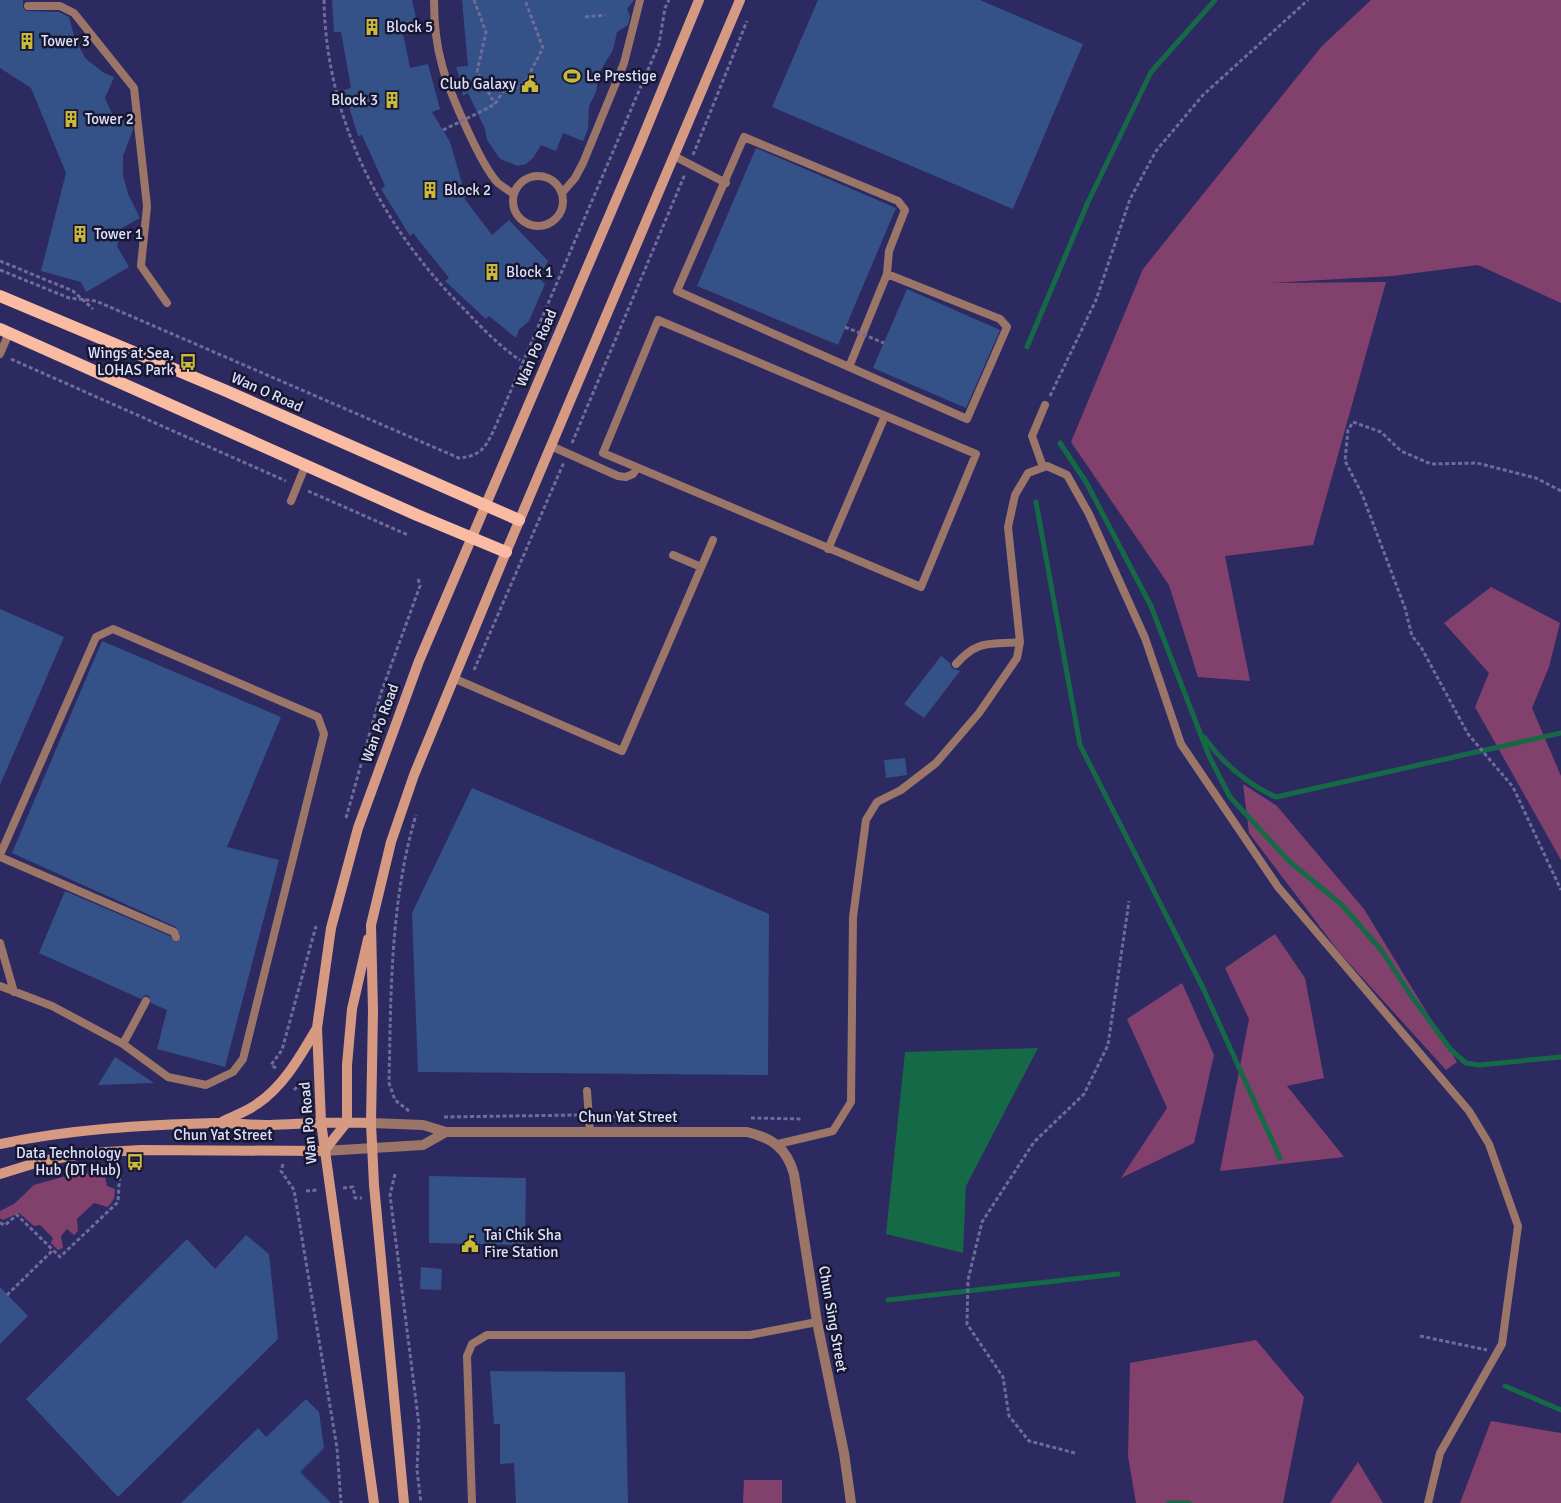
<svg xmlns="http://www.w3.org/2000/svg" width="1561" height="1503" font-family="Signika,sans-serif">
	<style>
		.green { fill: #82416d }
		.water { fill: #156947 }
		.lines { fill: none; stroke-linecap: round; stroke-linejoin: round }
		.stream { stroke: #156947; stroke-width: 5 }
		.building { fill: #355288 }
		.path { stroke: #6d6c9a; stroke-width: 3; stroke-dasharray: 4 2.5; stroke-linecap: butt }
		.lane { stroke: #9b7567; stroke-width: 8 }
		.street { stroke: #9b7567; stroke-width: 10 }
		.secondary { stroke: #d69a83; stroke-width: 10 }
		.primary { stroke: #fabba3; stroke-width: 12 }
		.path-bridge { stroke: #6d6c9a; stroke-width: 3; stroke-dasharray: 4 2.5; stroke-linecap: butt }
		.labels { text-anchor: middle; stroke-width: 5; stroke-linejoin: round; paint-order: stroke }
		.poi-label { font-size: 15px; fill: #dee1fd; stroke: #171730; text-anchor: start }
		.street-label { font-size: 15px; fill: #dee1fd; stroke: #171730 }
	</style>
	<rect width="100%" height="100%" fill="#2c2a61"/>
	<path class="green" d="M1371 0H1561V303L1478 265 1392 276 1269 283 1386 282 1313 545 1225 556 1250 681 1198 677 1169 585 1071 442 1143 269 1322 46Z
		M1491 587 1560 623 1549 667 1532 708 1561 776V860L1475 707 1489 673 1444 623Z
		M1243 784 1277 806 1364 909 1457 1062 1446 1070 1339 952 1249 833Z
		M1275 934 1305 978 1324 1078 1287 1086 1344 1157 1220 1171 1249 1019 1225 968Z
		M1182 983 1214 1055 1194 1143 1121 1178 1167 1108 1127 1019Z
		M76 1173 101 1174 105 1177 107 1186 115 1189 114 1199 108 1207 94 1203 77 1219 78 1231 74 1235 67 1229 61 1236 63 1248 58 1250 51 1243 53 1238 40 1225 34 1226 19 1213 3 1220 0 1218V1211L14 1204 34 1185Z
		M1256 1340 1304 1397 1283 1503H1136L1128 1456 1130 1363Z
		M1491 1421 1561 1433V1503H1460Z
		M1358 1462 1383 1503H1330Z
		M744 1480H782V1503H743Z"/>
	<path class="water" d="M1038 1048 966 1186 963 1253 886 1234 905 1052Z"/>
	<g class="lines">
		<path class="stream" d="M1027 347 1088 202 1151 72 1215 0
			M1060 443 1086 482 1151 606 1209 756 1230 797 1290 862 1341 904 1382 951 1412 997 1451 1050 1466 1063 1479 1065 1561 1057
			M1036 502 1080 745 1203 988 1280 1158
			M1204 737C1222 762 1247 784 1276 797L1561 733
			M888 1300 1118 1274
			M1505 1386 1561 1410
			M1169 1503H1189"/>
	</g>
	<path class="building" d="M0 0H23V8L26 11 59 12 69 17 75 40 86 59 104 73 114 77 105 98 113 116 132 124 133 130 123 156V175L128 194 140 218 122 228 117 246 129 267 86 292 81 282 41 271 66 173 31 88 0 68Z
		M332 0H412L418 26 402 28 410 68 428 64 440 109 432 112 450 142 466 197 464 198 492 235 509 220 548 261 539 278 545 284 529 321 519 330 516 338 489 316 486 319 445 281 449 278 413 233 410 236 381 189 385 186 362 135 358 136 344 90 351 88 341 32H334Z
		M462 0H634L627 9 630 16 628 25 617 32 613 50 599 73 596 92 589 106 588 129 583 141 563 133 556 151 541 145 533 158 526 164 518 166 500 159 487 140 485 129 468 93 463 96 461 82 456 67 468 66Z
		M818 0H980L1083 44 1013 209 772 107Z
		M756 148 896 208 838 345 697 286Z
		M907 289 1000 330 966 408 873 368Z
		M0 609 64 637 0 785Z
		M102 641 281 717 227 847 279 860 225 1067 157 1049 167 1010 151 1003 149 996 145 995 141 999 39 953 65 891 170 936 175 942 181 938 176 927 12 853Z
		M941 656 950 663 952 668 960 671 924 718 904 704Z
		M905 758 907 775 886 778 884 760Z
		M472 788 769 914 768 1075 418 1072 412 913Z
		M115 1057 154 1083 98 1085Z
		M429 1176 526 1178 525 1245 429 1243Z
		M246 1235 269 1254 278 1339 118 1497 26 1399 187 1239 215 1269Z
		M421 1267 442 1269 441 1290 420 1289Z
		M0 1287 28 1316 0 1344Z
		M490 1371 625 1372 628 1503H516L514 1463 500 1464V1424H494Z
		M306 1399 319 1412 324 1448 300 1472 331 1503H181L258 1428 266 1437Z"/>
	<g class="lines">
		<path class="path" d="M324 0C326 119 381 226 464 309 481 327 499 346 520 360
			M474 0 486 32 477 72 495 104
			M585 17 605 15
			M478 113 495 104 504 90 523 86 543 48 525 0
			M693 155 747 21
			M0 261 73 291 93 309
			M0 270 69 298 96 301 459 458C484 456 487 444 497 423L659 44 665 8 669 0
			M11 359 286 481
			M1050 396 1096 300 1130 199 1156 151 1203 95 1308 0
			M572 443 685 174
			M308 491 408 535
			M1561 491 1536 478 1477 463 1431 464 1401 451 1381 432 1353 422 1348 430 1345 461 1362 494 1405 608 1412 636 1421 647 1468 734 1513 787 1561 890
			M474 670 564 462
			M346 818 381 693 420 586 418 578
			M276 1068 271 1065 282 1050 316 926
			M294 1090 303 1081
			M409 1111 395 1100 389 1083C391 993 390 902 416 815
			M599 1116 678 1117
			M444 1117 578 1115
			M751 1118 803 1119
			M283 1164 281 1171 294 1190 337 1448 341 1503
			M395 1174 390 1195 419 1425 417 1470 421 1503
			M343 1188 353 1187 355 1198H362
			M306 1191 317 1190
			M0 1223 5 1225 17 1215 53 1250
			M7 1295 53 1250 60 1257 118 1202 120 1168
			M1420 1336 1487 1350
			M1075 1453 1029 1441 1009 1416 1003 1377 967 1324 968 1280 982 1222 1034 1142 1084 1094 1108 1045 1129 901"/>
		<path class="lane" d="M434 0C434 22 436 44 442 65 448 89 481 166 498 183 503 187 509 191 514 194
			M28 6H60L74 13 134 88 147 206 141 266 167 303
			M674 156 726 183
			M513 201a25 25 0 1 1 50 0a25 25 0 1 1-50 0Z
			M562 193 575 178 583 163 624 63 640 0
			M658 320 976 454 921 587 603 453Z
			M0 354 9 333
			M849 367 887 274 1000 319 1007 327 967 419 677 291 744 137 898 201 905 210 889 251 887 274
			M551 446 618 476 626 477 633 474 637 468
			M1043 467 1032 436 1045 405
			M291 501 306 464
			M828 549 885 416
			M673 555 701 567
			M956 664C978 639 990 645 1020 642
			M453 678 622 751 713 540
			M0 855 96 637 113 629 318 717 324 734 243 1059 233 1072 206 1085 168 1077 123 1044 52 1006 0 986
			M0 857 174 932 176 937
			M0 943 14 992
			M123 1044 146 1001
			M587 1091 590 1132
			M778 1144 833 1131 851 1102 853 917 866 820 877 802 901 790 936 763 979 713 1017 658 1020 642 1008 527 1015 495 1028 473 1047 466 1067 475 1089 514 1145 638 1181 744 1278 887 1469 1111 1489 1144 1518 1226 1502 1344 1440 1453 1428 1503
			M472 1503 467 1356 472 1344 487 1335H750L817 1322"/>
		<path class="street" d="M371 1123 423 1125 446 1132H747C773 1138 787 1149 794 1174L817 1322 844 1453 851 1503
			M324 1151 423 1145 446 1132"/>
		<path class="secondary" d="M222 1122C233 1116 246 1112 257 1104 284 1086 301 1055 317 1028
			M0 1144C71 1129 143 1125 215 1123 233 1123 251 1125 269 1125 303 1124 337 1121 371 1123
			M324 1151 347 1122V1065L352 1009 368 939
			M0 1174 42 1161 89 1153 141 1150 324 1151
			M374 1503 321 1122 317 1028 331 928 358 828 419 661 640 144 699 0
			M404 1503 374 1185 371 1123 373 1011 371 925 391 842 414 775 506 552 740 0"/>
		<path class="primary" d="M0 296 224 390 519 520
			M0 329 417 515 506 552"/>
		<path class="path-bridge" d="M443 130 478 113
			M845 327 884 343"/>
	</g>
	<defs>
		<g id="building-bare" transform="scale(1.35)"><path d="M-4-6H4V6H1V3H-1V6H-4ZM-2.5-4.3h1.7v1.8h-1.7ZM.8-4.3h1.7v1.8H.8ZM-2.5-1h1.7V.8h-1.7ZM.8-1h1.7V.8H.8Z" fill="#cbba39" stroke="#171730" stroke-width="2.5" paint-order="stroke"/></g>
		<g id="stadium-bare" transform="scale(1.35)"><path d="M0-5a6.5 5 0 1 0 0 10a6.5 5 0 1 0 0-10ZM-3.5-1.8h7v3.6h-7Z" fill="#cbba39" stroke="#171730" stroke-width="2.5" paint-order="stroke"/></g>
		<g id="civic-bare" transform="scale(1.35)"><path d="M-.6-6.5H3V-4.5H.6V-3L4-1V1h2V6H-6V1h2V-1L-.6-3ZM-1.2 2.5V6h2.4V2.5Z" fill="#cbba39" stroke="#171730" stroke-width="2.5" paint-order="stroke"/></g>
		<g id="bus-bare" transform="scale(1.35)"><path d="M-5-6H5V4H4V6H2V4H-2V6H-4V4H-5ZM-3.5-4V0h7V-4ZM-3.5 1.2v1.5H-2V1.2ZM2 1.2v1.5H3.5V1.2Z" fill="#cbba39" stroke="#171730" stroke-width="2.5" paint-order="stroke"/></g>
	</defs>
	<g fill-rule="evenodd">
		<use href="#building-bare" x="372" y="27"/>
		<use href="#building-bare" x="27" y="41"/>
		<use href="#stadium-bare" x="572" y="76"/>
		<use href="#civic-bare" x="530" y="84"/>
		<use href="#building-bare" x="392" y="100"/>
		<use href="#building-bare" x="71" y="119"/>
		<use href="#building-bare" x="430" y="190"/>
		<use href="#building-bare" x="80" y="234"/>
		<use href="#building-bare" x="492" y="272"/>
		<use href="#bus-bare" x="188" y="362"/>
		<use href="#bus-bare" x="135" y="1162"/>
		<use href="#civic-bare" x="470" y="1244"/>
	</g>
	<g class="labels">
		<g class="poi-label">
			<text x="386" y="32">Block 5</text>
			<text x="41" y="46">Tower 3</text>
			<text x="586" y="81">Le Prestige</text>
			<text x="516" y="89" text-anchor="end">Club Galaxy</text>
			<text x="378" y="105" text-anchor="end">Block 3</text>
			<text x="85" y="124">Tower 2</text>
			<text x="444" y="195">Block 2</text>
			<text x="94" y="239">Tower 1</text>
			<text x="506" y="277">Block 1</text>
			<text x="174" y="358" text-anchor="end">Wings at Sea,<tspan x="174" dy="17">LOHAS Park</tspan></text>
			<text x="121" y="1158" text-anchor="end">Data Technology<tspan x="121" dy="17">Hub (DT Hub)</tspan></text>
			<text x="484" y="1240">Tai Chik Sha<tspan x="484" dy="17">Fire Station</tspan></text>
		</g>
		<g class="street-label">
			<text transform="translate(536 348) rotate(-67)" y="5">Wan Po Road</text>
			<text transform="translate(267 392) rotate(24)" y="5">Wan O Road</text>
			<text transform="translate(380 723) rotate(-70)" y="5">Wan Po Road</text>
			<text x="628" y="1122">Chun Yat Street</text>
			<text transform="translate(308 1123) rotate(-95)" y="5">Wan Po Road</text>
			<text x="223" y="1140">Chun Yat Street</text>
			<text transform="translate(833 1319) rotate(80)" y="5">Chun Sing Street</text>
		</g>
	</g>
</svg>
